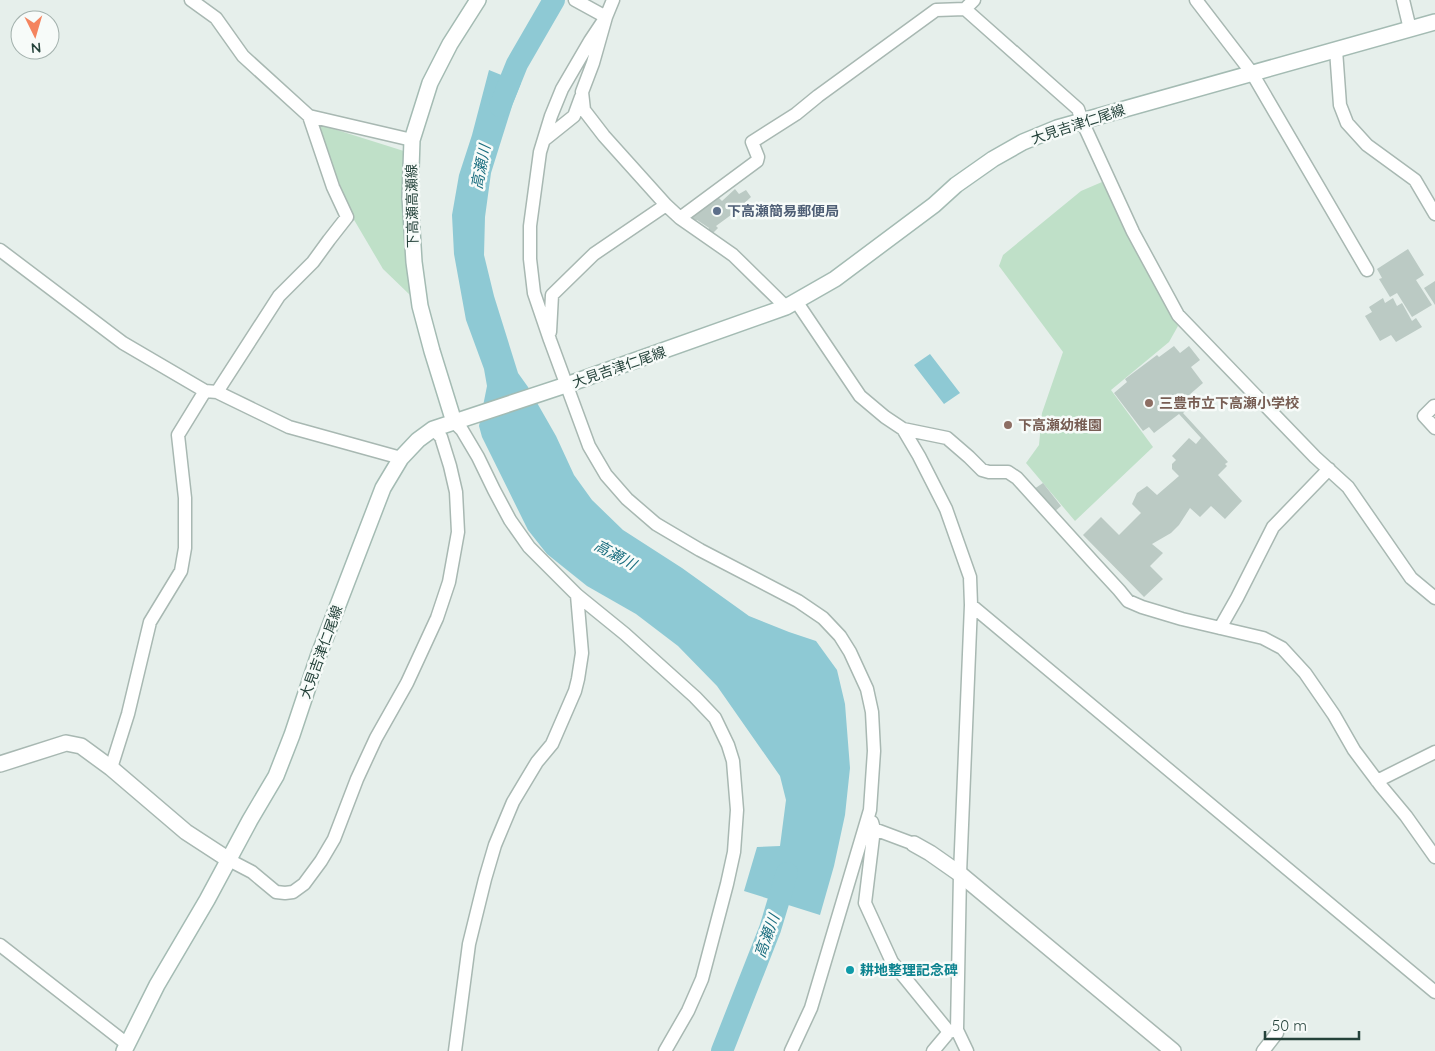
<svg xmlns="http://www.w3.org/2000/svg" width="1435" height="1051" font-family="Quicksand,'Noto Sans JP',sans-serif">
	<style>
		.green { fill: #bfe0c8 }
		.water { fill: #8ec9d4 }
		.lines { fill: none; stroke-linecap: round; stroke-linejoin: round }
		.river { stroke: #8ec9d4; stroke-width: 22 }
		.building { fill: #bbcac4 }
		.minor-casing { stroke: #a8b8b2; stroke-width: 15 }
		.tertiary-casing { stroke: #a8b8b2; stroke-width: 18 }
		.secondary-casing { stroke: #a4bbb3; stroke-width: 18 }
		.minor { stroke: #fff; stroke-width: 12 }
		.tertiary { stroke: #fff; stroke-width: 15 }
		.secondary { stroke: #fff; stroke-width: 15 }
		.service-dot { fill: #5c6f8a; stroke: #f7fbf9; stroke-width: 2 }
		.education-dot { fill: #8d6e63; stroke: #f7fbf9; stroke-width: 2 }
		.culture-dot { fill: #0f9aa8; stroke: #f7fbf9; stroke-width: 2 }
		.labels { text-anchor: middle; stroke-width: 5; stroke-linejoin: round; paint-order: stroke }
		.street-label { font-size: 14px; fill: #24423a; stroke: #f7fbf9 }
		.service-label { font-size: 14px; font-weight: bold; fill: #4e5e75; stroke: #f7fbf9; text-anchor: start }
		.education-label { font-size: 14px; font-weight: bold; fill: #785e54; stroke: #f7fbf9; text-anchor: start }
		.culture-label { font-size: 14px; font-weight: bold; fill: #0d838f; stroke: #f7fbf9; text-anchor: start }
		.water-label { font-size: 15px; font-style: italic; fill: #1c6f80; stroke: #f7fbf9 }
	</style>
	<rect width="100%" height="100%" fill="#e6efeb"/>
	<path class="green" d="M318 124 407 152 406 216 410 295 383 269 350 213Z
		M1102 182 1178 326 1169 342 1111 390 1153 447 1075 521 1026 463 1039 445 1042 413 1063 352 999 266 1003 255 1081 191Z"/>
	<path class="water" d="M489 70 521 83 513 103 491 173 485 217 484 255 494 296 518 373 528 387 556 436 574 475 592 500 623 530 682 568 749 616 789 632 816 641 837 670 845 704 850 768 845 815 834 866 820 915 744 891 757 847 780 846 786 800 780 776 717 686 678 646 636 614 587 586 547 554 528 530 482 437 479 426 487 386 484 369 466 320 454 254 452 215 459 175 472 135Z
		M930 354 960 393 944 404 914 365Z"/>
	<g class="lines">
		<path class="river" d="M500 106 517 64 554 0
			M722 1051 770 929 787 873"/>
	</g>
	<path class="building" d="M735 189 739 194 746 190 751 197 739 208 731 213V215L716 226 718 228 712 234 708 231 709 228 697 220 693 221 688 217 718 197 722 201Z
		M1408 249 1424 275 1416 280 1432 305 1412 317 1397 293 1390 297 1379 279 1382 278 1377 269Z
		M1435 281V305L1424 288Z
		M1383 298 1385 303 1393 298 1397 306 1402 303 1412 321 1416 318 1422 327 1396 342 1391 335 1380 341 1365 316 1372 312 1369 307Z
		M1174 346 1180 353 1189 346 1200 360 1191 367 1203 383 1188 396 1194 404 1183 413 1228 462 1225 464 1227 466 1218 475 1242 501 1225 519 1211 506 1200 517 1190 508 1179 525 1171 533 1152 544 1163 553 1150 566 1163 579 1144 597 1083 535 1101 517 1119 535 1141 513 1132 504 1137 493 1147 486 1157 495 1179 476 1172 469V464L1176 460 1172 456 1189 438 1196 444 1201 438 1179 414 1154 433 1149 427 1143 431 1114 393 1127 382 1125 379 1157 355 1159 357Z
		M1043 483 1061 506 1053 513 1034 489Z"/>
	<g class="lines">
		<g class="minor-casing">
			<path id="minor" d="M191 0 216 18 243 56 309 116 412 140
				M575 0 606 17
				M613 0 606 17 593 63 582 92 584 110 604 136 666 205 680 218 733 255 786 307
				M1196 0 1252 73 1367 270
				M1403 0 1410 29
				M965 9 974 0
				M606 17 590 41 562 89 551 116 540 152 530 226V259L534 293 550 340 589 446 606 475 627 499 656 524 700 550 798 601 823 618 840 636 850 652 867 689 872 712 874 751 870 810 811 1008 791 1051
				M1336 50 1340 105 1347 123 1367 145 1415 180 1435 214
				M544 140 574 116 581 97
				M680 218 757 161 758 157 752 142 796 114 818 96 936 10 965 9 1078 109 1082 121 1133 232 1178 315 1315 457 1348 487 1411 578 1435 598
				M0 250 123 343 205 391 217 392 289 427 401 458
				M796 301 860 396 885 417 903 429 947 438 969 457 982 470 989 472H1008L1017 478 1095 564 1119 590 1128 601 1142 607 1182 619 1263 638 1282 648 1305 673 1334 715 1354 750 1381 786 1406 816 1435 857
				M550 332 552 295 594 254 666 205
				M217 392 279 296 313 262 329 240 347 217 333 187 309 116
				M1434 406 1424 416 1435 428
				M454 422 462 430 478 457 494 490 510 520 529 547 577 595 625 634 695 697 715 718 728 745 733 761 737 810 734 852 727 884 702 979 688 1011 665 1051
				M903 429 919 456 946 509 970 577 971 605 960 874 957 1030 967 1051
				M971 605 1435 992
				M1220 628 1237 598 1273 527 1329 469
				M111 768 128 714 150 622 181 571 185 548V498L178 435 205 391
				M1377 781 1435 752
				M872 822 874 829 914 844
				M874 829 865 903 892 962 949 1032
				M229 860 252 872 276 892 285 893 293 892 304 884 321 861 334 839 357 779 376 738 407 683 437 618 449 582 458 532 456 492 450 466 441 437 433 429
				M0 945 127 1044
				M455 1051 469 944 485 879 495 845 513 802 537 762 552 744 575 691 578 679 582 653 577 595
				M933 1051 949 1032 957 1030
				M1263 1051 1277 1033"/>
		</g>
		<g class="tertiary-casing">
			<path id="tertiary" d="M0 764 66 743 81 746 111 768 186 832 229 860
				M914 844 930 853 960 874 1173 1051"/>
		</g>
		<g class="secondary-casing">
			<path id="secondary" d="M454 422 432 351 420 306 414 262 410 197 412 140 430 83 450 44 478 0
				M124 1051 157 985 207 900 250 820 276 776 292 735 318 657 383 488 401 458 418 440 433 429 566 385 786 307 835 279 934 205 956 185 993 159 1023 142 1057 128 1435 22"/>
		</g>
		<use href="#minor" class="minor"/>
		<use href="#tertiary" class="tertiary"/>
		<use href="#secondary" class="secondary"/>
	</g>
	<circle class="service-dot" cx="717" cy="211" r="5"/>
	<g class="education-dot">
		<circle cx="1149" cy="403" r="5"/>
		<circle cx="1008" cy="425" r="5"/>
	</g>
	<circle class="culture-dot" cx="850" cy="970" r="5"/>
	<g class="labels">
		<g class="street-label">
			<text transform="translate(1078 124) rotate(-18)" y="5">大見吉津仁尾線</text>
			<text transform="translate(412 206) rotate(-91)" y="5">下高瀬高瀬線</text>
			<text transform="translate(619 367) rotate(-19)" y="5">大見吉津仁尾線</text>
			<text transform="translate(321 652) rotate(-70)" y="5">大見吉津仁尾線</text>
		</g>
		<g class="service-label">
			<text x="727" y="216">下高瀬簡易郵便局</text>
		</g>
		<g class="education-label">
			<text x="1159" y="408">三豊市立下高瀬小学校</text>
			<text x="1018" y="430">下高瀬幼稚園</text>
		</g>
		<g class="culture-label">
			<text x="860" y="975">耕地整理記念碑</text>
		</g>
		<g class="water-label">
			<text transform="translate(481 167) rotate(-79)" y="5">高瀬川</text>
			<text transform="translate(615 555) rotate(29)" y="5">高瀬川</text>
			<text transform="translate(767 936) rotate(-70)" y="5">高瀬川</text>
		</g>
	</g>
	<g transform="translate(35 35) rotate(175)"><circle r="24" fill="#f7fbf9" stroke="#a3b1ad"/>
	<path d="M0-4L9 19L0 12L-9 19Z" fill="#f4845f"/>
	<text y="-8" font-size="14" font-weight="bold" text-anchor="middle" fill="#24423a">N</text>
	</g>
	<path d="M1265 1031v8h94v-8" fill="none" stroke="#24423a" stroke-width="2.5"/>
	<text x="1272" y="1031" font-size="15" fill="#24423a" stroke="#f7fbf9" stroke-width="4" paint-order="stroke">50 m</text>
</svg>
